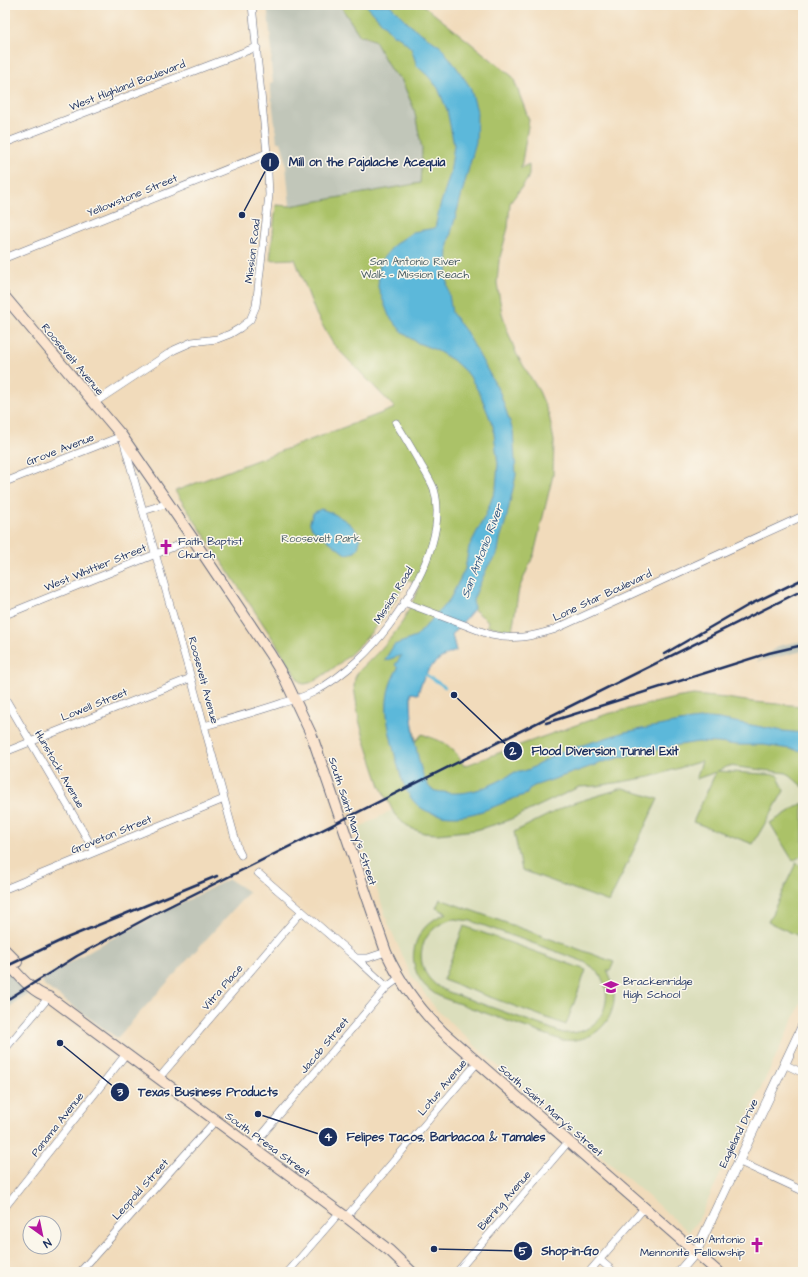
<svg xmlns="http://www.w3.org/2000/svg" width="808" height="1277" font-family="'Architects Daughter',sans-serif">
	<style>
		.built { fill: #dbdebc }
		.industrial { fill: #c1c6b9 }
		.green { fill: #abc267; stroke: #637862; fill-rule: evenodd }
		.water { fill: #5cb8da; stroke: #3c749c }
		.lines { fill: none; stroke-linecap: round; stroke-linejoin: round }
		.stream { stroke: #5cb8da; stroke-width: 2.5 }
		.minor-casing { stroke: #666b7f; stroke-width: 8 }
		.tertiary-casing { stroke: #666b7f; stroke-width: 10 }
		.secondary-casing { stroke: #666b7f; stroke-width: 12 }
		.minor { stroke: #fff; stroke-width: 7 }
		.tertiary { stroke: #fff; stroke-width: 9 }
		.secondary { stroke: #fbe5cf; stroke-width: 10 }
		.rail { stroke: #1b2f5e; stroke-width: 2.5 }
		.labels { text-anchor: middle; stroke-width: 3; stroke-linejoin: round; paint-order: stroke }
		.street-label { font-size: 11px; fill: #1b2f5e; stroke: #fbf7ec }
		.park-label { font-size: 11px; fill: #465b61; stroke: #fbf7ec }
		.poi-label { font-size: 11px; fill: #1b2f5e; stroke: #fbf7ec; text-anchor: start }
		.water-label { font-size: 12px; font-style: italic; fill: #2e5883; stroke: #fbf7ec }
		.leader { fill: none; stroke: #1b2f5e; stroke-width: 1.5 }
		.callout-dot { fill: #1b2f5e; stroke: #fbf7ec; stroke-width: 1.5 }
		.mark-label { font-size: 12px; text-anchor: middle; font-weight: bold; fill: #fff }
		.callout-label { font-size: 12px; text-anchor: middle; font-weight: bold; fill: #1b2f5e; stroke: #fbf7ec; stroke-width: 3; stroke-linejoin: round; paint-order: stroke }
	</style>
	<rect width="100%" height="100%" fill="#fbf7ec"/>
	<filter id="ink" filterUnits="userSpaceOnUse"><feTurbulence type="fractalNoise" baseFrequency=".025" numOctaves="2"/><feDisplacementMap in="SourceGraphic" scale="8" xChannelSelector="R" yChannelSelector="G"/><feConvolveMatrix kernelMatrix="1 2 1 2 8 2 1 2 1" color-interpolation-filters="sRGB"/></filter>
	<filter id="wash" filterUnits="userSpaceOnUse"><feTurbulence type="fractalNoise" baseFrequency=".012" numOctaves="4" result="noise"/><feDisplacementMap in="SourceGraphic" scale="16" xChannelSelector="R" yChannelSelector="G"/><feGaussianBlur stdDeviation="0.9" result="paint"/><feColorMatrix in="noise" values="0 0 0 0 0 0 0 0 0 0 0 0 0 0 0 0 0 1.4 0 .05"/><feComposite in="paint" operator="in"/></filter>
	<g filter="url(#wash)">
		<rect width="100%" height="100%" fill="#f1dbbb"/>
		<path class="built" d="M702 760 697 779 729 766 787 773 803 787V999L699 1219 689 1232 483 1053 436 1009 411 975 388 923 357 829 392 810 395 815 476 830 507 821 579 787 597 786 677 768Z"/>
		<path class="industrial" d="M267 5H340L360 36 375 41 391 71 401 78 414 109 422 149 420 183 290 206 285 156 281 142H277L270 83 273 82 271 64 272 51Z
			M803 641V651L756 662 781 645Z
			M229 879 249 892 117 1038 45 986 41 980 96 947Z
			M5 966 32 992 5 1010Z"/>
		<path class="green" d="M340 5H423L513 77 529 120 521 168 529 164V175L527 180 510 203 508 228 499 261 497 283 502 313 509 335 517 355 539 391 549 415 554 441 553 475 534 554 519 589 512 631 487 626 488 621 473 609 452 635 456 651C435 658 423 672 418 694L411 693V715L416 741 422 734 445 743 456 753 464 766 517 746 607 714 675 698 693 695 726 698 753 702 803 706V787L787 773 729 766 717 771 778 775 784 791 753 844 693 822 716 772 696 779 702 761 650 777 597 786 579 787 507 821 476 830 437 834 424 833 413 829 403 823 395 815 380 786 365 741 359 720 354 687 355 678 358 672 380 650 393 635 403 621 420 586 408 579C386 617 361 650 325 674 318 679 311 684 303 684L299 681 277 645 175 491 395 408 333 344 316 314 295 259 270 260 276 205 290 206 420 183 422 149 414 109 401 79 391 71 375 41 366 37 360 36Z
			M623 788 658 799 609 902 522 870 514 832 570 804Z
			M803 803V855L793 861 770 823Z
			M796 863 803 867V938L768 922Z
			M440 899 614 962 610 971 607 970C627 1006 603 1045 561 1040L443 998C401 980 405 928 447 913L436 908ZM454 919 471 921 582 961C624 980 608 1037 563 1033L446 991C409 974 415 928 454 919Z
			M464 926 586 970 566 1025 443 980Z"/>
		<path class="water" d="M366 5H390L411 26 441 47 457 68 470 87 477 111 476 142 448 244 447 282 452 313 467 333 500 393 513 431 516 475 506 520 500 539 498 551 496 556 488 566 478 588 473 600 474 609 452 635 456 651C435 658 423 672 418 694L411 693C410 713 417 776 431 789 434 791 439 792 443 792 468 797 494 785 515 772H521L530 769 560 752 625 732 691 720 709 718 719 719 783 731 803 733V751L764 745H739L718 743 698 742 673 746 668 748 634 754 607 761 534 786 529 789 527 794C495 804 472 822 436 814 408 808 403 783 396 759 388 726 379 699 398 668L395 665 402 655 384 661 394 645 416 637 450 599 465 569 469 547 486 514 496 488 498 464 493 426 481 396 469 375 453 360 436 350 418 343 403 333 389 316 378 287 380 262 394 245 413 232 435 228 440 206 450 174 454 145 447 110 438 88 428 76 417 66 411 48 398 36 393 35Z
			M321 509C338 514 372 532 355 552L347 554 344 553 312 528 310 524V521L313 513Z"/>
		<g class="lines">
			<path class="stream" d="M422 672 445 687"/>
		</g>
	</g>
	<g filter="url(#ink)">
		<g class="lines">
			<g class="minor-casing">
				<path id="minor" d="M5 143 257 47
					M5 258 267 153
					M94 403 174 350 192 342 217 339 230 334 240 328 250 320 256 306 269 195 267 153 252 5
					M5 482 122 436 143 511
					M169 503 143 511 191 678 238 849 241 855
					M404 602 491 635C515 640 530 637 553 630L803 516
					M5 615 193 539
					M5 698 95 852
					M204 726C230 719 256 712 282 703 293 700 304 697 314 692 329 684 345 672 358 660 397 624 450 544 434 489 431 481 426 473 421 465 413 451 405 437 396 423
					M5 752 191 678
					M258 873 356 958H368L386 952
					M5 889 224 799
					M356 958 387 987
					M5 1049 49 997
					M784 1064 803 1073
					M159 1078 302 911
					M252 1147 387 987 399 978
					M738 1161 803 1191
					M5 1207 126 1054
					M346 1217 477 1063
					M600 1260 614 1272
					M80 1272 216 1120
					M288 1272 340 1212
					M457 1272 569 1141
					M589 1272 645 1207"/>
			</g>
			<g class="tertiary-casing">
				<path id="tertiary" d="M679 1272 696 1252 803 1025"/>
			</g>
			<g class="secondary-casing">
				<path id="secondary" d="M5 297 122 436 193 539 270 654 285 679 312 736 386 952C400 983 419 1009 444 1033L718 1272
					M5 950 17 962
					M5 960C17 973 32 993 49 997L346 1217 390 1251 412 1272"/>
			</g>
			<use href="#minor" class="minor"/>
			<use href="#tertiary" class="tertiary"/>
			<use href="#secondary" class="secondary"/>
			<path class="rail" d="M664 654 747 606 803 579
				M546 723 769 653 803 645
				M5 967 62 940 217 876
				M5 1001 77 956 160 911 803 590"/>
		</g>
	</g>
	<defs>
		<g id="church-bare" transform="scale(1.2)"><path d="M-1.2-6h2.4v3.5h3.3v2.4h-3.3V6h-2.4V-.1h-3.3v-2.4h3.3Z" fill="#b5179e" stroke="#fbf7ec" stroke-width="2.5" paint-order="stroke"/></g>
		<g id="school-bare" transform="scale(1.2)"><path d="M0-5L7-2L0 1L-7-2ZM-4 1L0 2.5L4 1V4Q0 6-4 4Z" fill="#b5179e" stroke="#fbf7ec" stroke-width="2.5" paint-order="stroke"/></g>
	</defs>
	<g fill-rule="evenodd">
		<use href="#church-bare" x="166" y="547"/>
		<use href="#school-bare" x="611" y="987"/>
		<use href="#church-bare" x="757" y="1245"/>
	</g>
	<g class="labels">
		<g class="street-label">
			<text transform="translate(127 85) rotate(-21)" y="4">West Highland Boulevard</text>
			<text transform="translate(132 195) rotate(-22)" y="4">Yellowstone Street</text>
			<text transform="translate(252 251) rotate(-83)" y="4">Mission Road</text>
			<text transform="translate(73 359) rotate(50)" y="4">Roosevelt Avenue</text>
			<text transform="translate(60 449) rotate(-21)" y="4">Grove Avenue</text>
			<text transform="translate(95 567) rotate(-22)" y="4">West Whittier Street</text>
			<text transform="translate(393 595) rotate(-58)" y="4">Mission Road</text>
			<text transform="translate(602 595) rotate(-25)" y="4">Lone Star Boulevard</text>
			<text transform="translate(204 680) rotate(75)" y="4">Roosevelt Avenue</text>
			<text transform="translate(94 704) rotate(-22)" y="4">Lowell Street</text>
			<text transform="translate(60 769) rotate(60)" y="4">Hunstock Avenue</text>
			<text transform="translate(353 821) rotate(72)" y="4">South Saint Mary's Street</text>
			<text transform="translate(111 834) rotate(-22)" y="4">Groveton Street</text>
			<text transform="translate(222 987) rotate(-49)" y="4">Vitra Place</text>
			<text transform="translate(324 1045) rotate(-50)" y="4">Jacob Street</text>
			<text transform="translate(442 1087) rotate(-50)" y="4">Lotus Avenue</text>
			<text transform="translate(551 1110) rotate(41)" y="4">South Saint Mary's Street</text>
			<text transform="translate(57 1124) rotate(-52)" y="4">Panama Avenue</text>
			<text transform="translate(738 1133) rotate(-64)" y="4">Eagleland Drive</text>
			<text transform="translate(268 1144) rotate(36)" y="4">South Presa Street</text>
			<text transform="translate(140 1189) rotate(-48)" y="4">Leopold Street</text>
			<text transform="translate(504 1200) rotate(-49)" y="4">Biering Avenue</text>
		</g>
		<g class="park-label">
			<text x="415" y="265">San Antonio River<tspan x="415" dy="13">Walk - Mission Reach</tspan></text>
			<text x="321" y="542">Roosevelt Park</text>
		</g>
		<g class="poi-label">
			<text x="178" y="545">Faith Baptist<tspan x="178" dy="13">Church</tspan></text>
			<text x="623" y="985">Brackenridge<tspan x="623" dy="13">High School</tspan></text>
			<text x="745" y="1243" text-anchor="end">San Antonio<tspan x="745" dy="13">Mennonite Fellowship</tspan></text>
		</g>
		<g class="water-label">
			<text transform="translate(482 551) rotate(-69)" y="4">San Antonio River</text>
		</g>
	</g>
	<path class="leader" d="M242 215L270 162M454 695L513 751M60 1043L120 1092M258 1114L328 1137M434 1249L523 1251"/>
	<g class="callout-dot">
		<circle cx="242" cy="215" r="4"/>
		<circle cx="454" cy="695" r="4"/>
		<circle cx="60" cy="1043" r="4"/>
		<circle cx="258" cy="1114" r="4"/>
		<circle cx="434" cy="1249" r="4"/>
		<circle cx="270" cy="162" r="10"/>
		<circle cx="513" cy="751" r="10"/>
		<circle cx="120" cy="1092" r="10"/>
		<circle cx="328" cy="1137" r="10"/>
		<circle cx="523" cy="1251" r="10"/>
	</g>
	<g class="mark-label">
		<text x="270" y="166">1</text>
		<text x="513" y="755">2</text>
		<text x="120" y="1096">3</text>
		<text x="328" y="1141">4</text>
		<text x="523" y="1255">5</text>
	</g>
	<g class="callout-label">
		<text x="367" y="166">Mill on the Pajalache Acequia</text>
		<text x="605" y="755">Flood Diversion Tunnel Exit</text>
		<text x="208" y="1096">Texas Business Products</text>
		<text x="446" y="1141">Felipes Tacos, Barbacoa &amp; Tamales</text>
		<text x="570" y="1255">Shop-in-Go</text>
	</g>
	<rect width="808" height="1277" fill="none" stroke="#fbf7ec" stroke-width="20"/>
	<g transform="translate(42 1235) rotate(147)"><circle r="19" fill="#fbf7ec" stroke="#a1a7b3"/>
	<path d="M0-3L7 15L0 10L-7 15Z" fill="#b5179e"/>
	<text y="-6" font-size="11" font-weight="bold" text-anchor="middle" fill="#1b2f5e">N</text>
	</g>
</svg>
